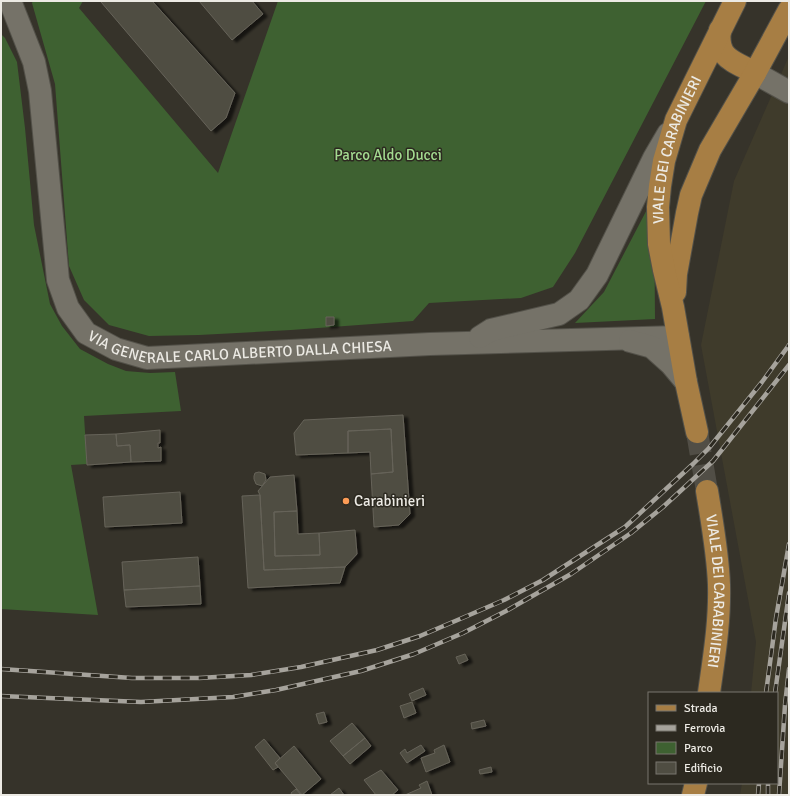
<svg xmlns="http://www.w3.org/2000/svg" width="790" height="796" font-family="Signika,sans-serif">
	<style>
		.built { fill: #3f3b2b }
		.green { fill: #3e6131 }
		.building { fill: #4f4d42; stroke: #666359; filter: url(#shadow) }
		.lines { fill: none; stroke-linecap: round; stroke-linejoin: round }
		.major-tunnel { stroke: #514e46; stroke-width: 22; stroke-dasharray: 22 11; stroke-linecap: butt }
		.minor-casing { stroke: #535149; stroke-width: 24 }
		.major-casing { stroke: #535149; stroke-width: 24 }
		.minor { stroke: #757268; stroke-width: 22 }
		.major { stroke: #a77e44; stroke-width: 22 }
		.rail-casing { stroke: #a6a39c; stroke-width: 4.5 }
		.rail { stroke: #2c2920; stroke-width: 3; stroke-dasharray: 9; stroke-linecap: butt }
		.poi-dot { fill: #fd9c56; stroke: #2c2920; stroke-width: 1.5 }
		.labels { text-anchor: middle; stroke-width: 3; stroke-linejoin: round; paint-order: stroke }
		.street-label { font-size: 15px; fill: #eceae4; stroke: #2c2920 }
		.park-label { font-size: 15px; fill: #a3db90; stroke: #2c2920 }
		.poi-label { font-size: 15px; fill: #eceae4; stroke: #2c2920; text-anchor: start }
	</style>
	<defs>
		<filter id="shadow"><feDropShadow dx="4.5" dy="2.5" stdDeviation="1" flood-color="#0009"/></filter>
	</defs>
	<rect width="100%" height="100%" fill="#36332a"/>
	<path class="built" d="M789 56V795H740L742 783H777V693H751L756 642 701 345 734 181Z"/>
	<path class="green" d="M33 1H83L79 8 218 173 278 1H706L575 253 553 287 521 298 429 303 413 321 291 330 199 335 149 336 109 325 84 300 69 266 55 84 32 3Z
		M1 34 5 38 17 62 25 128 34 225 50 304 62 326 80 349 108 364 126 371 150 373 175 372 181 411 84 416 87 464 71 465 98 615 1 609Z
		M654 196 655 319 575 323 604 292Z"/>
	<path class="building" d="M102 1H152L235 93 226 118 211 131 101 2Z
		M199 1H252L263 14 232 40Z
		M326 317H334V325L326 326Z
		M403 415 410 514 399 525 374 527 371 474 393 472 391 429 348 431V453L296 455 294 433 304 420Z
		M391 429 393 472 371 474 370 452 348 453V431Z
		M160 430V443H158V448L161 447V461L131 462 130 445 117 446 116 434Z
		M116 434 117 446 130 445 131 462 87 465 85 435Z
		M259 472 265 474 266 480 262 486 256 484 254 479V476L255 473Z
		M294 475 297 511 274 512 275 556 320 555 319 533 355 530 357 554 345 567 264 570 260 495 258 491 270 477Z
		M180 492 182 523 105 527 103 497Z
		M260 495 264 570 345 567 340 583 248 588 242 496Z
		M297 511 298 534 319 533 320 555 275 556 274 512Z
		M198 557 200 586 124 590 122 562Z
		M200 586 201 604 126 607 124 590Z
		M465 654 468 660 459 664 456 657Z
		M423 688 426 695 412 701 409 694Z
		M412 702 416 713 404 718 400 706Z
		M324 712 327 722 319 724 316 714Z
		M484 720 486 726 472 729 471 723Z
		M352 723 365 738 343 756 330 741Z
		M365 738 371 746 350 764 343 756Z
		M264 739 280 758 275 763 278 767 273 770 255 747Z
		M421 745 425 751 407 763 400 753 405 749 407 753Z
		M444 745 450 762 426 772 421 758 435 753 434 750Z
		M294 746 321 779 302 795 275 763Z
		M491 767 492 772 480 774 479 770Z
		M381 770 398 790 392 795H376L364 780Z
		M427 781 432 795H405L421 788 419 785Z
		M339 788 344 795H330Z
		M296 789 301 795H292L291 793Z"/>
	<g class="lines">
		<path class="major-tunnel" d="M697 432 707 491"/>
		<g class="minor-casing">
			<g id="minor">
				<path id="s1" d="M10 1 34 62 40 91 58 280 68 308 86 333 116 349 147 358 430 344 678 337"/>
				<path d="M755 73 789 92"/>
				<path d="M480 337 491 330 559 314 579 300 597 275 654 158 668 134"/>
				<path d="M630 341 652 347 671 364 686 382"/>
			</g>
		</g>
		<g class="major-casing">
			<g id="major">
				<path d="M720 30C716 59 734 61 755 73"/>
				<path d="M675 292 676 274 687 213 691 195 710 150 755 73 789 10"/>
				<path id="s2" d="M697 432 686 382 673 307 664 270 659 244 658 207 660 186 664 161 676 120 735 1"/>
				<path id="s3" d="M707 491C712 522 718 554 719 585 720 622 714 657 709 693"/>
				<path d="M693 795 696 783"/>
			</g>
		</g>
		<use href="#minor" class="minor"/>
		<use href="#major" class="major"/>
		<g class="rail-casing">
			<path id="rail" d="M1 669 132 678H199L251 675 301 667 377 650 420 636 467 616 504 600 543 580 625 527 693 464 709 448 762 382 789 345
				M766 693 776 618 789 544
				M775 693 789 593
				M1 696 141 702 233 697 276 690 361 671 414 654 463 633 506 611 571 574 631 533 663 507 713 461 789 365
				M758 795 759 783
				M768 795V783
				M779 795 785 705 789 669"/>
		</g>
		<use href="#rail" class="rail"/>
	</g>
	<circle class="poi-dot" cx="346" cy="501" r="4"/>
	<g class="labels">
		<g class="street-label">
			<text dy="5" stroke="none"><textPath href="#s2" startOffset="289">VIALE DEI CARABINIERI</textPath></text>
			<text dy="5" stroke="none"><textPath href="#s1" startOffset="503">VIA GENERALE CARLO ALBERTO DALLA CHIESA</textPath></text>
			<text dy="5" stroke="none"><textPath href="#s3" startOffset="101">VIALE DEI CARABINIERI</textPath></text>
		</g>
		<g class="park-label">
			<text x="388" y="160">Parco Aldo Ducci</text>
		</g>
		<g class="poi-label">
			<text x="354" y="506">Carabinieri</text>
		</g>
	</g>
	<rect width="790" height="796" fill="none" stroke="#eceae4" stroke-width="4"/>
	<rect x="648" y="692" width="130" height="92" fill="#2c2920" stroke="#79766e"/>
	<rect x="656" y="705" width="20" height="6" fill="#a77e44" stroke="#79766e"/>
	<text x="684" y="712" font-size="12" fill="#eceae4">Strada</text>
	<rect x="656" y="725" width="20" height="6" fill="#a6a39c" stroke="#79766e"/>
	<text x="684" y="732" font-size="12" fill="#eceae4">Ferrovia</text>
	<rect x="656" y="742" width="20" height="12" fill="#3e6131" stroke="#79766e"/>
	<text x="684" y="752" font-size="12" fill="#eceae4">Parco</text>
	<rect x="656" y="762" width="20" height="12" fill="#4f4d42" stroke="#79766e"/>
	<text x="684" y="772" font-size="12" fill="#eceae4">Edificio</text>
</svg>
